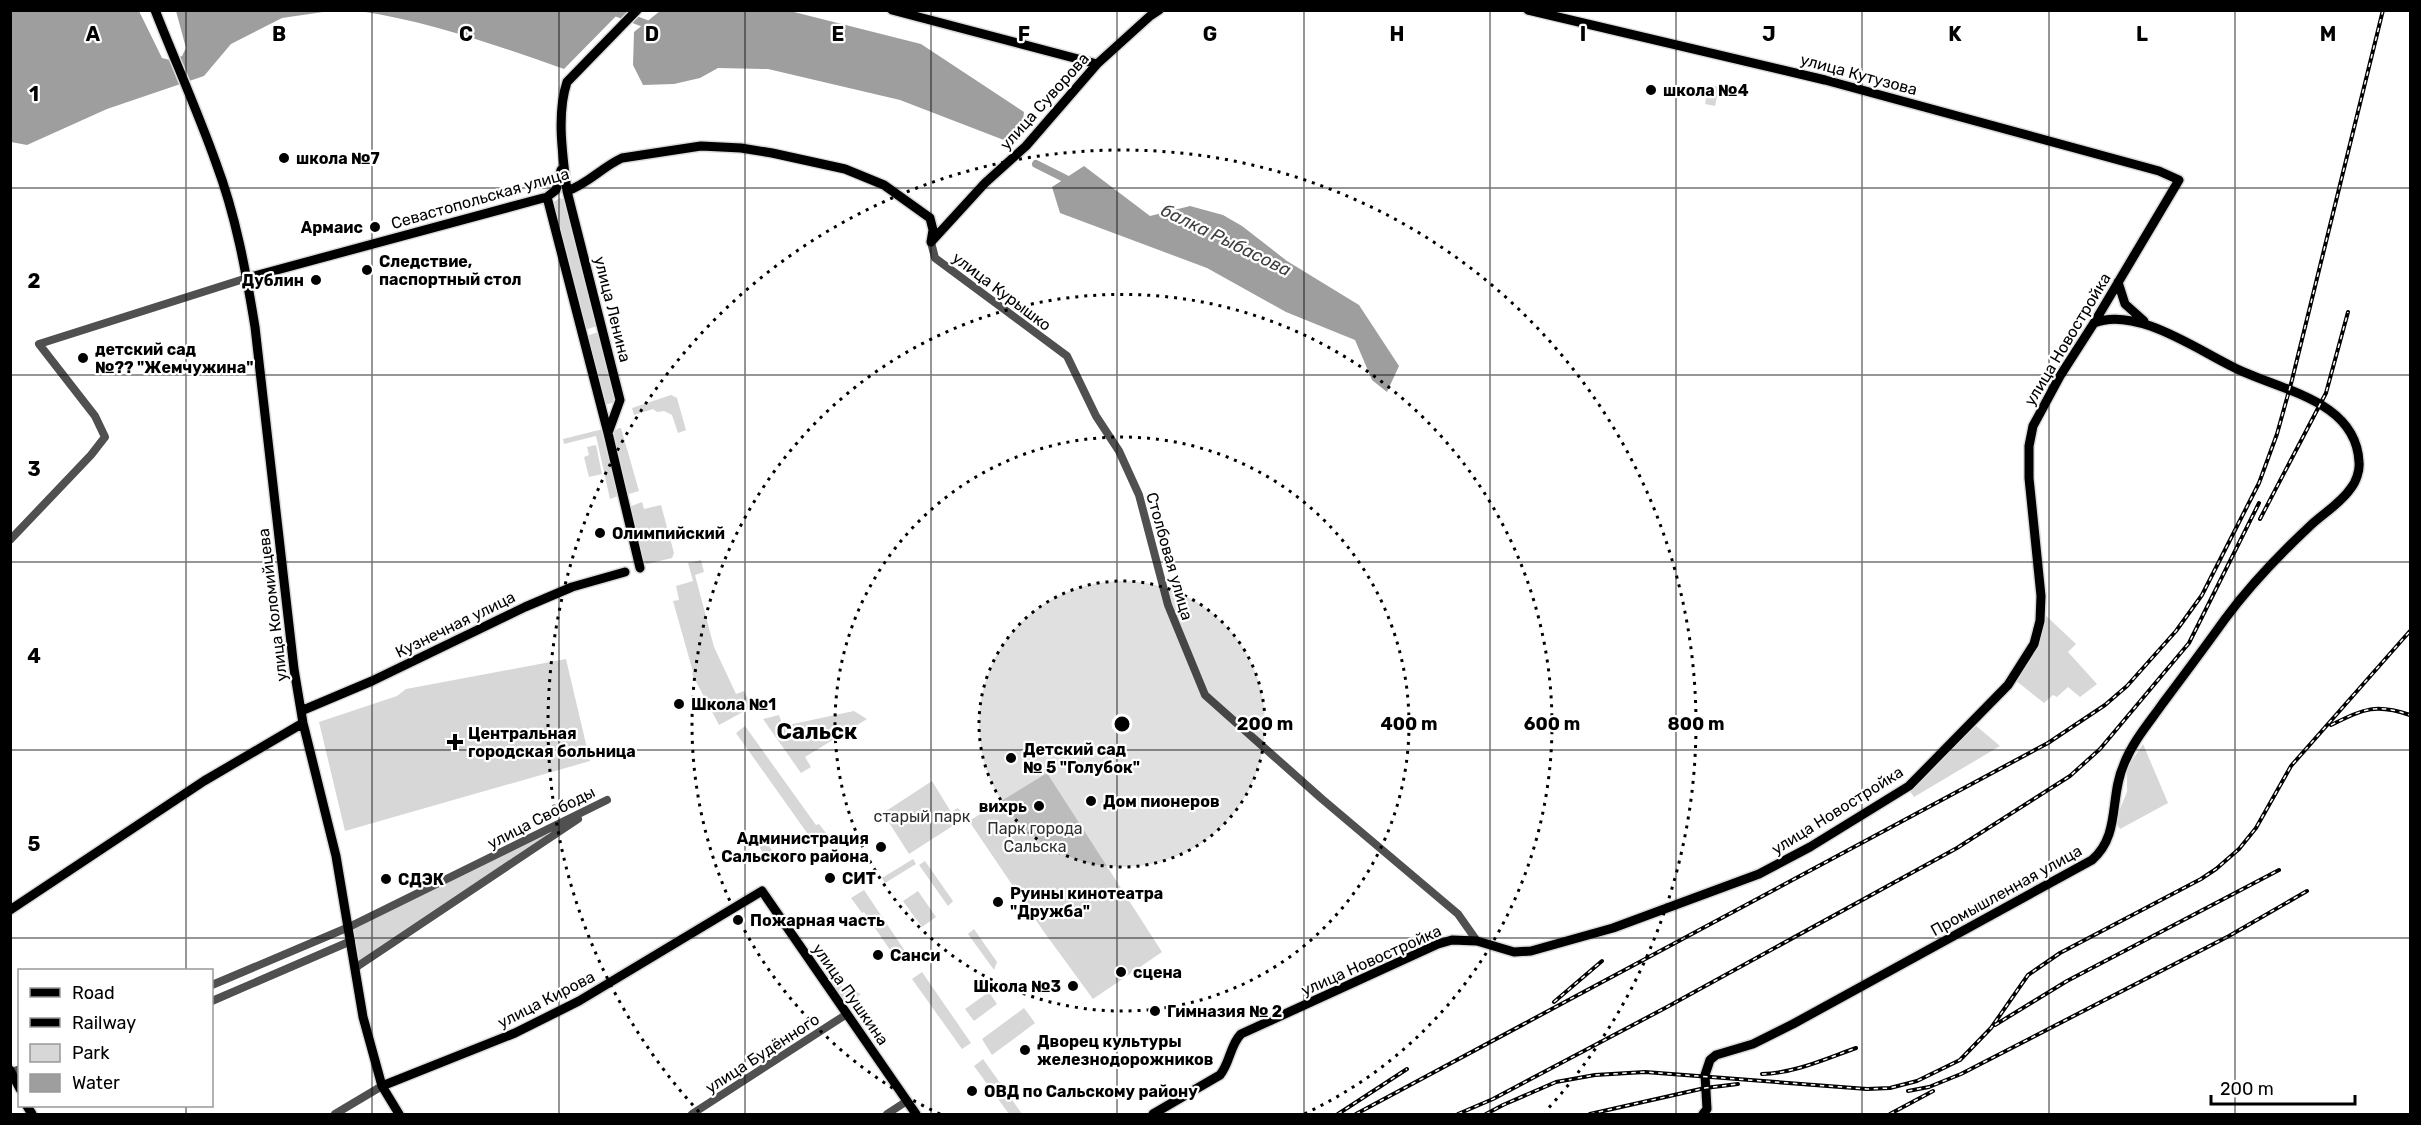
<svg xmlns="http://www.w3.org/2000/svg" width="2421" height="1125" font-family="Rubik,sans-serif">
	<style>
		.green { fill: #d7d7d7 }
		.water { fill: #9e9e9e }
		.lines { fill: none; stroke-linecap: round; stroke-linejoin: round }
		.river { stroke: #9e9e9e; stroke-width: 8 }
		.major-casing { stroke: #dbdbdb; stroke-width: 12 }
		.minor { stroke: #505050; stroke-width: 8 }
		.major { stroke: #000; stroke-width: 9 }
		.rail-casing { stroke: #000; stroke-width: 4 }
		.rail { stroke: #fff; stroke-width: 1.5; stroke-dasharray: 4.5; stroke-linecap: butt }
		.grid { fill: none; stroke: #000; stroke-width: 1.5; stroke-opacity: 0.55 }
		.ring { fill: none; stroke: #000; stroke-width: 3; stroke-dasharray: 3 6 }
		.poi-dot { fill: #000; stroke: #fff; stroke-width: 2 }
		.labels { text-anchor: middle; stroke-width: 4.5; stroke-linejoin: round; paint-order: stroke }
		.street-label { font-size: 16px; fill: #000; stroke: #fff }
		.poi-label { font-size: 16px; font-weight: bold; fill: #000; stroke: #fff; text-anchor: start }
		.park-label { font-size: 16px; fill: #2e2e2e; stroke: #fff }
		.water-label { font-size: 18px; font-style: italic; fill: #3f3f3f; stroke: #fff }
		.district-label { font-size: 22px; font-weight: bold; fill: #000; stroke: #fff }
		.grid-label { font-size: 20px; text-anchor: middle; font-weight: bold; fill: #000; stroke: #fff; stroke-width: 4.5; stroke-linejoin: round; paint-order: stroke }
		.centre { fill: #000; stroke: #fff; stroke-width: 3 }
		.ring-label { font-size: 18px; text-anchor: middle; font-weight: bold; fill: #000; stroke: #fff; stroke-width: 4.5; stroke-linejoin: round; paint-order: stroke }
	</style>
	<rect width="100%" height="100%" fill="#fff"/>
	<path class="green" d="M1709 85 1719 87 1715 106 1705 104Z
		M560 198 565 200 597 326 585 330 552 203Z
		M595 333H599L616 402 604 405 587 336Z
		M671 395 677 398 686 430 678 433 672 415 664 411 657 412 653 409 634 415 632 408Z
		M619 428H621L639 491 629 494 625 492 611 433Z
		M603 429 618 496 610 499 596 436 564 444 563 439Z
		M596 445 602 474 589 477 584 457 589 455 587 447Z
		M642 502 644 509 661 505 674 553 672 558 647 564 642 561 629 507Z
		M701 560 704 572 695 575 714 647 736 694 744 691 752 707 719 725 692 674 693 672 673 601 679 600 676 586 693 581 688 563Z
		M2042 612 2076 644 2068 652 2097 684 2080 697 2068 687 2057 697 2053 695 2044 703 2015 680Z
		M566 659 590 761 345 831 319 722 397 696 406 689Z
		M854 711 867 719 805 757 811 767 801 773 763 719 779 715 783 726Z
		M1974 724 2000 746 1914 797 1909 790Z
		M745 726 816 825 819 824 830 838 817 847 736 733Z
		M2143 744 2168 803 2120 829 2115 821 2127 792V768Z
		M1047 773 1162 952 1093 999 1044 932 969 821Z
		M932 781 951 812 958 808 965 818 909 854 883 813Z
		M545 831 549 838 355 968 349 927Z
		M764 838 774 854 766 858 757 843Z
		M913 859 916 864 885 883 882 878Z
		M925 861 953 901 948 906 919 865Z
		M864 890 909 957 899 963 864 912 862 913 851 898Z
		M918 891 936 917 922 927 903 901Z
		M974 929 997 962 994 970 968 934Z
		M830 970 844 989H851L861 994 847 1004 826 974Z
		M922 972 971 1043 962 1049 912 979Z
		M989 992 997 1004 974 1021 965 1009Z
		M1024 1008 1035 1023 992 1055 982 1039Z
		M983 1059 1022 1114H1009L974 1066Z"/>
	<path class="water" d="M11 11H139L162 58 170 60 182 56 186 48 176 11H330L282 18 231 44 204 76 107 109 27 145 11 142Z
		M359 11H621L564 69C495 45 432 22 359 11Z
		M660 11H790L921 44 1024 112 1021 135 1009 142 900 100 768 69 718 68 700 78 674 84 643 85 633 65 634 32Z
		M1084 166 1150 216 1190 206 1223 215 1242 226 1287 261 1359 305 1399 366 1387 392 1372 380 1355 340 1286 312 1207 268 1060 213 1052 187Z"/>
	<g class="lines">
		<path class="river" d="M610 10 654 27
			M1036 164 1074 183"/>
		<g class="major-casing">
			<path id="major" d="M155 10C175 61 198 112 216 163 236 216 246 272 255 327L294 669 303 723 336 856 363 1017 382 1086 399 1114
				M892 10 1097 64
				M567 191C588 184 602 167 622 158L701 146 741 148 772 153 845 169 884 185 930 218 933 230 931 242
				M547 197 608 433 640 568
				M931 242 985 183 1026 146 1097 64 1150 16 1159 10
				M247 278 547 197 556 190 561 170
				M2118 282 2125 304 2144 321
				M608 433 620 400 567 191C563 157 556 115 567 82L637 10
				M301 711 372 681 525 607 572 587 625 572
				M10 910 204 781 303 723
				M10 1070 20 1089
				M382 1086 515 1033 579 1001 762 891 916 1114
				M27 1106 32 1114
				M1153 1114 1220 1075C1230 1063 1230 1045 1241 1034L1438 944 1452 940 1477 941 1514 952 1531 951 1613 928 1759 874 1810 847 1909 786 2008 685 2034 644 2040 621 2041 596 2029 478V446L2033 426 2060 376 2094 323 2179 180 2159 171 1825 80 1528 10
				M1703 1114 1707 1109 1705 1075 1710 1060 1716 1055 1753 1044 1793 1024 2092 860C2121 835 2109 797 2124 764 2133 741 2149 723 2163 703 2184 675 2205 647 2225 619 2251 584 2280 554 2311 525 2324 513 2341 503 2351 488 2356 482 2360 470 2359 462 2356 399 2277 390 2233 367 2196 349 2135 306 2094 323"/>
		</g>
		<path class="minor" d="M931 242 935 258 1067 356 1096 416 1119 451 1139 495 1168 605 1205 695 1322 799 1458 914 1477 941
			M10 540 91 455 105 437 95 416 39 344 247 278
			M355 968 578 819
			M212 985 349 927 607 800
			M212 1001 351 941
			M10 1073 20 1069
			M335 1114 382 1086
			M692 1114 847 1014
			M887 1114 907 1101"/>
		<use href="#major" class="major"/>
		<g class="rail-casing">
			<path id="rail" d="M2260 519 2326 393 2348 312
				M2331 725C2364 709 2375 703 2410 715
				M1554 1002 1602 961
				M1995 1025 2067 981 2279 870
				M1762 1074C1795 1073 1825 1059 1856 1048
				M1908 1091 1929 1087 1961 1074 2229 936 2307 891
				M1338 1114 1407 1069
				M1356 1114 2048 743 2105 705 2127 686 2176 631 2202 595 2259 483 2277 434 2292 380 2383 10
				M1458 1114 1493 1099 1667 1007 1957 848 2070 776 2100 749 2189 643 2259 503
				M1486 1114 1503 1105 1556 1082 1595 1075 1645 1072 1867 1089 1890 1088 1917 1081 1960 1060 1991 1028 2028 975 2060 953 2201 879 2216 869 2239 849 2256 828 2291 766 2410 631
				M1590 1114 1705 1088 1738 1084
				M1890 1114 1933 1091"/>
		</g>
		<use href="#rail" class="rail"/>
	</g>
	<path class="grid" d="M186 10V970M372 10V1114M559 10V1114M745 10V1114M931 10V1114M1117 10V1114M1304 10V1114M1490 10V1114M1676 10V1114M1862 10V1114M2049 10V1114M2235 10V1114M10 188H2410M10 375H2410M10 562H2410M10 750H2410M10 938H2410M186 1106V1114"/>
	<circle cx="1122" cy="724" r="143" fill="#000" fill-opacity=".12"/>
	<g class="ring">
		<circle cx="1122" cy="724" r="143"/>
		<circle cx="1122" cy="724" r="287"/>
		<path d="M940 1114A430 430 0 1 1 1304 1114"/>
		<path d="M699 1112A574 574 0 1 1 1545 1112"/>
	</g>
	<g class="poi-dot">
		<circle cx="1651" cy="90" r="6"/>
		<circle cx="284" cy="158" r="6"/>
		<circle cx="375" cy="227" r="6"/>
		<circle cx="367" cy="270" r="6"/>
		<circle cx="316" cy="280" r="6"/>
		<circle cx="83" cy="358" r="6"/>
		<circle cx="600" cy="533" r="6"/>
		<circle cx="679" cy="704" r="6"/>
		<path d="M452 733h6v6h6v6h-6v6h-6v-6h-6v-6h6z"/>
		<circle cx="1011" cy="758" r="6"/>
		<circle cx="1091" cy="801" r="6"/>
		<circle cx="1039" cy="806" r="6"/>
		<circle cx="881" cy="847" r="6"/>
		<circle cx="830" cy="878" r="6"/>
		<circle cx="386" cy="879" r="6"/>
		<circle cx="998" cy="902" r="6"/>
		<circle cx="738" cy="920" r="6"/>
		<circle cx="878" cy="955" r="6"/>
		<circle cx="1121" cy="972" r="6"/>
		<circle cx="1073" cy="986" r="6"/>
		<circle cx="1155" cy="1011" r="6"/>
		<circle cx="1025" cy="1050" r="6"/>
		<circle cx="972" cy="1091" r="6"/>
	</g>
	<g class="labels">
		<g class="street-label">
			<text transform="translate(1859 74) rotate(15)" y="6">улица Кутузова</text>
			<text transform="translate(1044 101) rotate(-48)" y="6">улица Суворова</text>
			<text transform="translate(480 198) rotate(-16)" y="6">Севастопольская улица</text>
			<text transform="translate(1002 291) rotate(37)" y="6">улица Курышко</text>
			<text transform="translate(613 309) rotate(76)" y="6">улица Ленина</text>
			<text transform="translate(2067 339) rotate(-59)" y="6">улица Новостройка</text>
			<text transform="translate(1170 556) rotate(74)" y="6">Столбовая улица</text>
			<text transform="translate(272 605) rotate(-97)" y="6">улица Коломийцева</text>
			<text transform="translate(455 624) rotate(-26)" y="6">Кузнечная улица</text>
			<text transform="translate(1837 810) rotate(-32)" y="6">улица Новостройка</text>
			<text transform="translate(541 817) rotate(-27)" y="6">улица Свободы</text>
			<text transform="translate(2006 890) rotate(-29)" y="6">Промышленная улица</text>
			<text transform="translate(1371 960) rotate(-24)" y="6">улица Новостройка</text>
			<text transform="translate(851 994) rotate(55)" y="6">улица Пушкина</text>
			<text transform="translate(546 999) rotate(-27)" y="6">улица Кирова</text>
			<text transform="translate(762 1053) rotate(-33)" y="6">улица Будённого</text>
		</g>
		<g class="poi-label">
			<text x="1663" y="96">школа №4</text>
			<text x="296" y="164">школа №7</text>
			<text x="363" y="233" text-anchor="end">Армаис</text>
			<text x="379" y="267">Следствие,<tspan x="379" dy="18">паспортный стол</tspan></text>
			<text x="304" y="286" text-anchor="end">Дублин</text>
			<text x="95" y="355">детский сад<tspan x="95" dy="18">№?? "Жемчужина"</tspan></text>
			<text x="612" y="539">Олимпийский</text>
			<text x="691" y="710">Школа №1</text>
			<text x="468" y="739">Центральная<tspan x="468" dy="18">городская больница</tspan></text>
			<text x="1023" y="755">Детский сад<tspan x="1023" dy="18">№ 5 "Голубок"</tspan></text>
			<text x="1103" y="807">Дом пионеров</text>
			<text x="1027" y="812" text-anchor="end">вихрь</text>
			<text x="869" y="844" text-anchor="end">Администрация<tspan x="869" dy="18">Сальского района</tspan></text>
			<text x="842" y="884">СИТ</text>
			<text x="398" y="885">СДЭК</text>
			<text x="1010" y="899">Руины кинотеатра<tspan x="1010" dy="18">"Дружба"</tspan></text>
			<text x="750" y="926">Пожарная часть</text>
			<text x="890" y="961">Санси</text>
			<text x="1133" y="978">сцена</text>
			<text x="1061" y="992" text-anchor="end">Школа №3</text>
			<text x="1167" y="1017">Гимназия № 2</text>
			<text x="1037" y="1047">Дворец культуры<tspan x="1037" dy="18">железнодорожников</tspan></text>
			<text x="984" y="1097">ОВД по Сальскому району</text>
		</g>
		<g class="park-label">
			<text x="922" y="822">старый парк</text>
			<text x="1035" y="834">Парк города<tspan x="1035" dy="18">Сальска</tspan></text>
		</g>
		<g class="water-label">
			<text transform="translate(1226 240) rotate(26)" y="6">балка Рыбасова</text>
		</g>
		<g class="district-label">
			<text x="817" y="739">Сальск</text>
		</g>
	</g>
	<g class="grid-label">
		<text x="93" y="41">A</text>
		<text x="279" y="41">B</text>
		<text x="466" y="41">C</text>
		<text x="652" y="41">D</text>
		<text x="838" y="41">E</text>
		<text x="1024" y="41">F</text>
		<text x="1210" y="41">G</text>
		<text x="1397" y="41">H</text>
		<text x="1583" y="41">I</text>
		<text x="1769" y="41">J</text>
		<text x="1955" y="41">K</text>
		<text x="2142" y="41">L</text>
		<text x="2328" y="41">M</text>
		<text x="34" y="101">1</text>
		<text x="34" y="288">2</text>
		<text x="34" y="476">3</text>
		<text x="34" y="663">4</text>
		<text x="34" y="851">5</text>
	</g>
	<circle cx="1122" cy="724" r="9" class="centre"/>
	<g class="ring-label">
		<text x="1265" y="730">200 m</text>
		<text x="1409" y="730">400 m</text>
		<text x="1552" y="730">600 m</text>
		<text x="1696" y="730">800 m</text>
	</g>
	<rect width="2421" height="1125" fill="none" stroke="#000000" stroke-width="24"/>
	<rect x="18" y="969" width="195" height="138" fill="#ffffff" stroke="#999999" stroke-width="1.5"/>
	<rect x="30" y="988" width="30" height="9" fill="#000000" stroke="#999999" stroke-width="1.5"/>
	<text x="72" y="999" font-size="18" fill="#000000">Road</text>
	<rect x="30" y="1018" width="30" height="9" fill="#000000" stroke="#999999" stroke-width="1.5"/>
	<text x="72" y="1029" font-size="18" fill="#000000">Railway</text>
	<rect x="30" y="1044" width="30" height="18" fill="#d7d7d7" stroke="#999999" stroke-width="1.5"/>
	<text x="72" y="1059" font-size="18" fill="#000000">Park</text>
	<rect x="30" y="1074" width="30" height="18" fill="#9e9e9e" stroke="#999999" stroke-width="1.5"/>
	<text x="72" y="1089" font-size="18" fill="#000000">Water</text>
	<path d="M2211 1095v9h144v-9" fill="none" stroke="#000000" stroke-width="3"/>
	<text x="2220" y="1095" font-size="18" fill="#000000" stroke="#ffffff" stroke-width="4.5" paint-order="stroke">200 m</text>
</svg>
